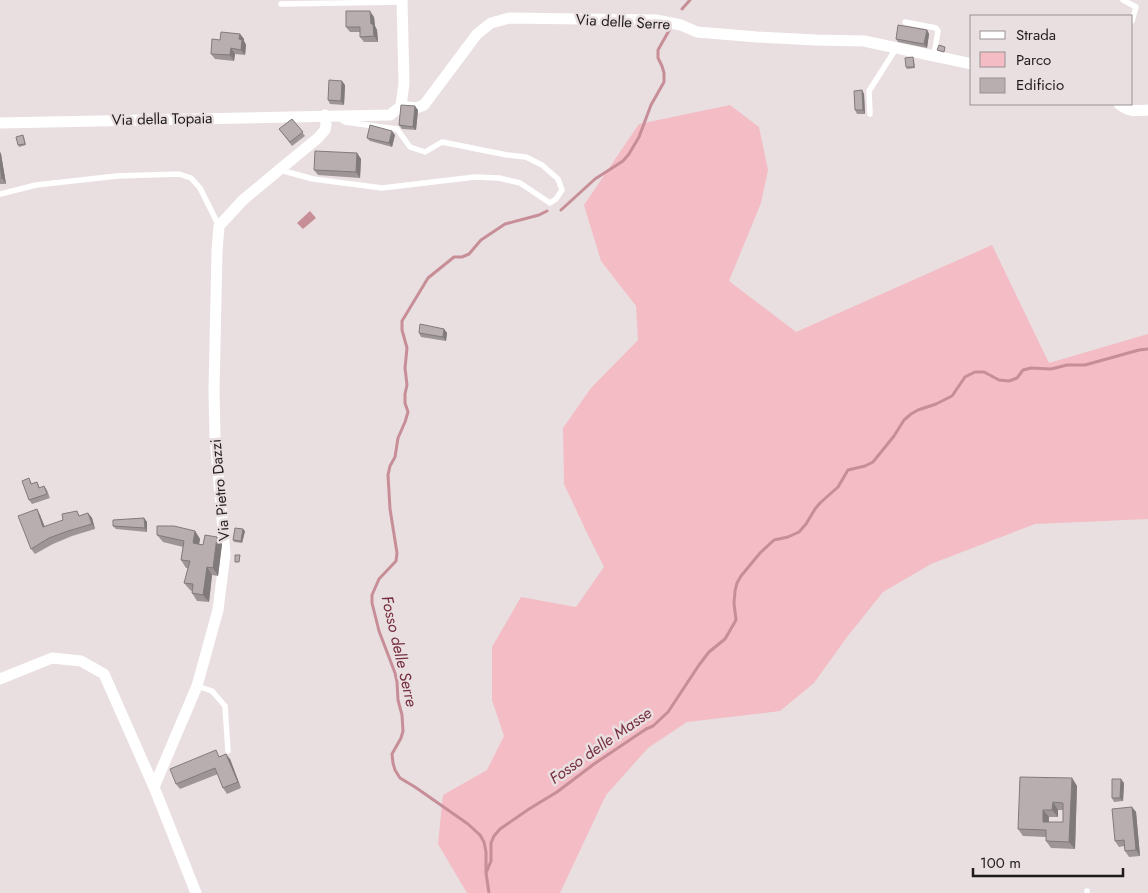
<svg xmlns="http://www.w3.org/2000/svg" width="1148" height="893" font-family="Jost,sans-serif">
	<style>
		.green { fill: #f4bcc5 }
		.water { fill: #c78e98 }
		.lines { fill: none; stroke-linecap: round; stroke-linejoin: round }
		.stream { stroke: #c78e98; stroke-width: 3 }
		.lane { stroke: #fff; stroke-width: 5.5 }
		.street { stroke: #fff; stroke-width: 11 }
		.wall { fill: #9e9696; fill-rule: evenodd }
		.shaded-wall { fill: #817a7a }
		.building { fill: #b8aeaf; stroke: #817a7a; fill-rule: evenodd }
		.labels { text-anchor: middle; stroke-width: 5; stroke-linejoin: round; paint-order: stroke }
		.street-label { font-size: 15px; fill: #1f1b1c; stroke: #e9dfe0 }
		.water-label { font-size: 16px; font-style: italic; fill: #762f41; stroke: #e9dfe0 }
	</style>
	<rect width="100%" height="100%" fill="#e9dfe0"/>
	<path class="green" d="M730 105 759 127 768 170 761 203 729 281 796 332 992 245 1049 363 1148 334V519L1035 524 931 564 883 592 847 637 814 683 780 711 687 722 648 748 606 795 560 893H467L438 844 443 795 487 770 504 736 492 700V647L521 597 576 607 604 567 588 535 564 484 563 428 591 388 638 340 636 306 601 261 584 205 639 124Z"/>
	<path class="water" d="M310 211 316 218 303 229 297 223Z"/>
	<g class="lines">
		<path class="stream" d="M682 9 690 0
			M561 210 595 179 623 161 629 154 639 137 651 105 664 82V73L662 66 658 58V50L671 27
			M486 873 491 861V843L494 836 500 829 529 809 557 792 594 764 646 729 653 726 668 712 699 665 709 652 725 639 736 620 734 603 735 591 737 583 741 576 760 553 774 540 788 537 799 532 806 524 815 509 820 503 838 487 848 470 865 466 873 462 894 436 904 420 911 414 918 410 936 404 952 396 965 377 975 372H984L999 380 1009 381 1017 378 1023 370 1031 368 1051 369 1067 365H1085L1139 350 1148 349
			M489 893 486 873V852L484 842 480 835 468 824 415 787 400 778 395 770 393 763 392 754 401 738 403 731 402 715 398 700 397 682 395 673 379 631 372 603V595L379 579 396 561 397 553 390 509 388 475 390 466 395 457 398 438 405 422 408 412 405 403V394L407 385 405 368 407 348 402 330V321L428 278 454 257H462L469 254 481 240 505 224 539 215 547 211"/>
		<path class="lane" d="M1123 0 1136 7 1132 21
			M281 4 402 2
			M905 22 936 28 938 31 934 55
			M870 114 869 91 897 47
			M280 170 313 179 382 188 475 177 499 178 520 183 550 203 556 199 562 190 558 179 542 165 526 157 507 155 442 142 425 152 410 147 397 129 345 122 339 118
			M0 194 36 185 117 176 179 174 191 178 200 188 219 226
			M197 686 212 691 225 706 228 751
			M1087 891V893"/>
		<path class="street" d="M1119 104C1129 112 1135 111 1148 110
			M401 106 416 108 424 105 477 34 491 23 509 18 656 20 681 25 697 32 757 37 816 40 864 41 972 64
			M0 123 390 115 401 106 404 83 402 0
			M0 679 52 658 81 661 104 674 154 787 196 893
			M154 787 197 686 218 610 225 554 215 437 214 391 217 251 219 226 243 200 279 170 318 138 325 130 326 125 325 115"/>
	</g>
	<path class="wall" d="M374 17 375 26 377 30 378 42H364L360 37V32H350L346 27Z
		M927 30 929 34 927 48 898 42 896 39Z
		M240 34 244 39V41L246 45 245 55 235 54 234 61 215 59 211 54 220 40Z
		M914 59 915 68 907 69 906 67Z
		M345 85 344 105 330 104 328 100Z
		M862 90 864 94 865 114H857L855 110Z
		M418 110 416 130 402 129 399 125Z
		M292 119 305 136 292 146 279 129Z
		M395 135 392 147 370 141 367 138Z
		M24 137 26 145 19 147 18 145Z
		M0 152 1 154 6 184H0Z
		M357 153 361 159 360 178 318 175 314 170Z
		M444 329 447 333 446 341 421 337 419 333Z
		M29 478 32 484 37 482 40 488 44 486 47 490 50 498 32 504 29 500Z
		M37 509 40 515 45 527 88 513 92 518 95 529 72 536 53 544 35 554 31 549Z
		M144 518 147 522V532L116 529 113 526Z
		M195 531 200 539 199 544 203 545 222 544 218 576 212 575 209 602 197 601 192 593V591L190 590 184 583 188 568H186L181 560 183 547 163 542 157 535Z
		M245 531 242 543 234 542 233 540Z
		M220 756 230 759 241 788 227 794 223 788 218 774 180 789 176 784Z
		M1072 778 1077 786 1075 849 1051 848 1046 841V837L1023 836 1018 829ZM1058 810H1063V822H1049V817H1058Z
		M1124 783 1123 801 1114 802 1112 798Z
		M1132 807 1136 812 1140 856 1129 857 1125 851 1124 846 1119 847 1115 841Z"/>
	<path class="shaded-wall" d="M370 11 374 17 375 26 377 30 378 42 374 36 371 24Z
		M927 30 929 34 927 48 924 44Z
		M240 34 244 39V41L246 45 245 55 241 50 239 39Z
		M231 48 235 54 234 61 230 55Z
		M342 81 345 85 344 105 341 101Z
		M862 90 864 94 865 114 863 110Z
		M415 106 418 110 416 130 413 127Z
		M392 131 395 135 392 147 389 143Z
		M0 152 1 154 6 184 2 178 0 165Z
		M357 153 361 159 360 178 356 172Z
		M444 329 447 333 446 341 443 337Z
		M37 509 40 515 47 533 43 527Z
		M88 513 92 518 95 529 92 524Z
		M144 518 147 522V532L145 528Z
		M243 529 245 531 242 543 241 541Z
		M195 531 200 539 198 550 193 543Z
		M217 537 222 544 218 576 213 568Z
		M207 567 212 575 209 602 203 595Z
		M226 754 230 759 241 788 238 782Z
		M1072 778 1077 786 1075 849 1069 842Z
		M1121 779 1124 783 1123 801 1120 798Z
		M1053 802 1058 810V817L1052 810Z
		M1132 807 1136 812 1140 856 1136 850Z
		M1043 810 1049 817 1048 829 1043 822Z"/>
	<path class="building" d="M346 11H370L371 24H373L374 36 360 37V27H346Z
		M898 25 927 30 924 44 896 39Z
		M221 32 240 34 239 39 242 40 241 50 231 48 230 55 211 54 212 39 220 40Z
		M939 45 945 47 944 52 937 50Z
		M913 57 914 67H906L905 58Z
		M329 80 342 81 341 101 328 100Z
		M862 90 863 110H855L854 91Z
		M401 105 415 106 413 127 399 125Z
		M292 119 303 132 290 142 279 129Z
		M370 125 392 131 389 143 367 138Z
		M23 135 25 144 18 145 16 137Z
		M315 151 357 153 356 172 314 170Z
		M0 165 2 178H0Z
		M420 324 444 329 443 337 419 333Z
		M29 478 31 484 37 482 39 488 44 486 47 494 29 500 22 481Z
		M37 509 43 527 63 520 62 514 77 511 79 516 88 513 92 524 68 531 49 538 31 549 18 516Z
		M144 518 145 528 113 526V520Z
		M157 526H174L195 531 193 543 203 545 205 535 217 537 213 568 207 567 203 595 192 593 193 584 184 583 190 561 181 560 184 541 157 535Z
		M235 528 243 529 241 541 233 540Z
		M235 555H240L239 562H235Z
		M216 750 219 757 226 754 238 782 223 788 215 768 176 784 170 769Z
		M1020 777 1072 778 1069 842 1046 841V830L1018 829ZM1053 802 1063 803V822H1043V810H1052Z
		M1112 779H1121L1120 798H1112Z
		M1132 807 1136 850 1125 851 1124 840 1115 841 1112 809Z"/>
	<g class="labels">
		<g class="street-label">
			<text transform="translate(623 22) rotate(3)" y="5">Via delle Serre</text>
			<text transform="translate(162 119) rotate(-1)" y="5">Via della Topaia</text>
			<text transform="translate(220 490) rotate(-95)" y="5">Via Pietro Dazzi</text>
		</g>
		<g class="water-label">
			<text transform="translate(400 651) rotate(77)" y="6">Fosso delle Serre</text>
			<text transform="translate(600 745) rotate(-35)" y="6">Fosso delle Masse</text>
		</g>
	</g>
	<rect x="970" y="15" width="162" height="90" fill="#e9dfe0" stroke="#989192"/>
	<rect x="980" y="31" width="25" height="8" fill="#ffffff" stroke="#989192"/>
	<text x="1016" y="40" font-size="15" fill="#1f1b1c">Strada</text>
	<rect x="980" y="52" width="25" height="15" fill="#f4bcc5" stroke="#989192"/>
	<text x="1016" y="65" font-size="15" fill="#1f1b1c">Parco</text>
	<rect x="980" y="78" width="25" height="15" fill="#b8aeaf" stroke="#989192"/>
	<text x="1016" y="90" font-size="15" fill="#1f1b1c">Edificio</text>
	<path d="M973 868v8h150v-8" fill="none" stroke="#1f1b1c" stroke-width="2.5"/>
	<text x="980" y="868" font-size="15" fill="#1f1b1c" stroke="#e9dfe0" stroke-width="4" paint-order="stroke">100 m</text>
</svg>
